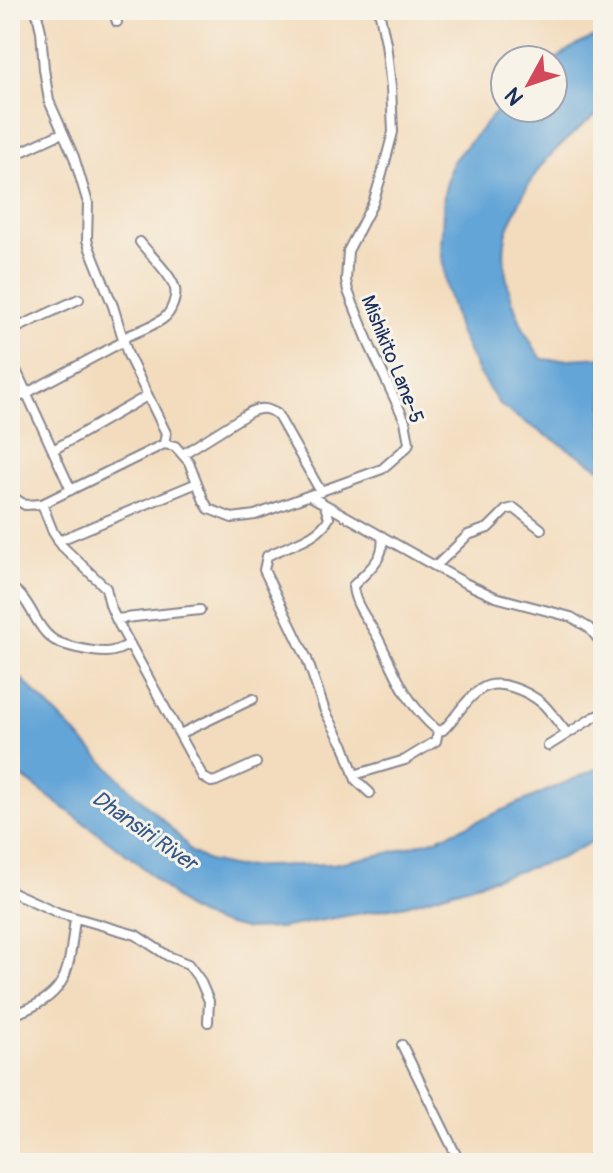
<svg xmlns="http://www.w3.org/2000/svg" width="613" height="1173" font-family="Pangolin,sans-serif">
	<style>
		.water { fill: #63a5d7; stroke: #3f6a9a; stroke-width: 2 }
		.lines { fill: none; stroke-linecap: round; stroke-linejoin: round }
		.minor-casing { stroke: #87868e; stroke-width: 12 }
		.minor { stroke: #fff; stroke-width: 8 }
		.labels { text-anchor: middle; stroke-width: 6; stroke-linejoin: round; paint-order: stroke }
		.street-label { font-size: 20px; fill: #1b2f5e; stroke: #f7f3e8 }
		.water-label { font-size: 22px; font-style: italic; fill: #345888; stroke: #f7f3e8 }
	</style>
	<rect width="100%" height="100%" fill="#f7f3e8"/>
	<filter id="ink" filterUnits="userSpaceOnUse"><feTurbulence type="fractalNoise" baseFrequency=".0125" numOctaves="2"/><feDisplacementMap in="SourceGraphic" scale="16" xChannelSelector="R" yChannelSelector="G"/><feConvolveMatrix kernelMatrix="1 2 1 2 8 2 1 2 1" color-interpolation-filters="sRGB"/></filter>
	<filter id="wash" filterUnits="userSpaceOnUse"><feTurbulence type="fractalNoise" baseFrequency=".006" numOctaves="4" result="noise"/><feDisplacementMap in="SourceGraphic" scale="32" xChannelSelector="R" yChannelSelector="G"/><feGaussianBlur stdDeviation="1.8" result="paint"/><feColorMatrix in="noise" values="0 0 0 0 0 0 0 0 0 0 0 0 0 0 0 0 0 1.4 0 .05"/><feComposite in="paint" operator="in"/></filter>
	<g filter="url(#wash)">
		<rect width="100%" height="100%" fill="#f3dcbd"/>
		<path class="water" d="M603 32V111C588 119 576 131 564 142 540 164 527 183 515 213 512 220 507 228 506 236 498 275 519 328 542 359L551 360 603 357V470L518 418 499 404 478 372 459 332 446 287 441 248 444 194 452 162 505 102V108H553V62L569 49Z
			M10 667 134 793 166 823 184 842 191 852 208 861 235 867 333 864 388 853 437 839 603 766V836L559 859 406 905 280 928 245 929 214 922 187 909 138 863 10 768Z"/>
	</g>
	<g filter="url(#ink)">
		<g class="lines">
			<g class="minor-casing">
				<path id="minor" d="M36 10 41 31 44 69 49 101 74 157 88 203 87 240 90 249 113 306 128 355 166 433 164 444
					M113 10 117 22
					M10 157 62 133
					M10 331 79 299
					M123 338C134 333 154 326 164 318 171 313 177 297 175 289 172 275 149 254 140 242
					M10 357 71 490
					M10 402 124 341
					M53 450 147 396
					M183 454 250 412C261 407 267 408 277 414L321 492
					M10 495 25 505 42 504 164 444 175 446 189 462 204 501 209 509 232 518 255 515 382 469 407 447 409 443 405 421 370 346 348 291 346 280 348 251 373 203 382 174 393 132 391 87 386 43 379 10
					M310 496 465 583 495 597 571 617 589 628 603 645
					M42 504 53 532 62 546 106 588 110 605 116 619 203 777 211 782 216 781 256 763
					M325 506 329 518C318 539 287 545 267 556L264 570 307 659 325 711 344 746 356 780 370 793
					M382 536C386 559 367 571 353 586 354 604 368 620 377 636 396 673 404 702 438 731L443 730C456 718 465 699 481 689 498 677 529 692 543 704 552 713 559 724 567 733
					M58 541 197 483
					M436 566 468 535 488 528 506 510 514 508 541 529
					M10 587C32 600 33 623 50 637 59 646 93 652 106 652 115 652 122 648 130 644
					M116 619 200 610
					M180 734 253 699
					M548 746 594 717 603 714
					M354 775 405 760 436 741 438 731
					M10 891 59 913 136 935 168 956 188 964 200 980 209 1001 208 1022
					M10 1016C69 995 68 976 75 918
					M402 1045 460 1163"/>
			</g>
			<use href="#minor" class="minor"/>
		</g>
	</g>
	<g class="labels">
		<g class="street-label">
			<text transform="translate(393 359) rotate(68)" y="7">Mishikito Lane-5</text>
		</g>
		<g class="water-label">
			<text transform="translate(145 830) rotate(35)" y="8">Dhansiri River</text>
		</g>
	</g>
	<rect width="613" height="1173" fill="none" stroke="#f7f3e8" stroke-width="40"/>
	<g transform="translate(529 84) rotate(230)"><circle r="38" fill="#f7f3e8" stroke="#9fa5b1" stroke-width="2"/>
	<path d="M0-6L14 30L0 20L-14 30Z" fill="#d1495b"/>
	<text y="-12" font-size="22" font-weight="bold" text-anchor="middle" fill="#1b2f5e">N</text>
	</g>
</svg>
